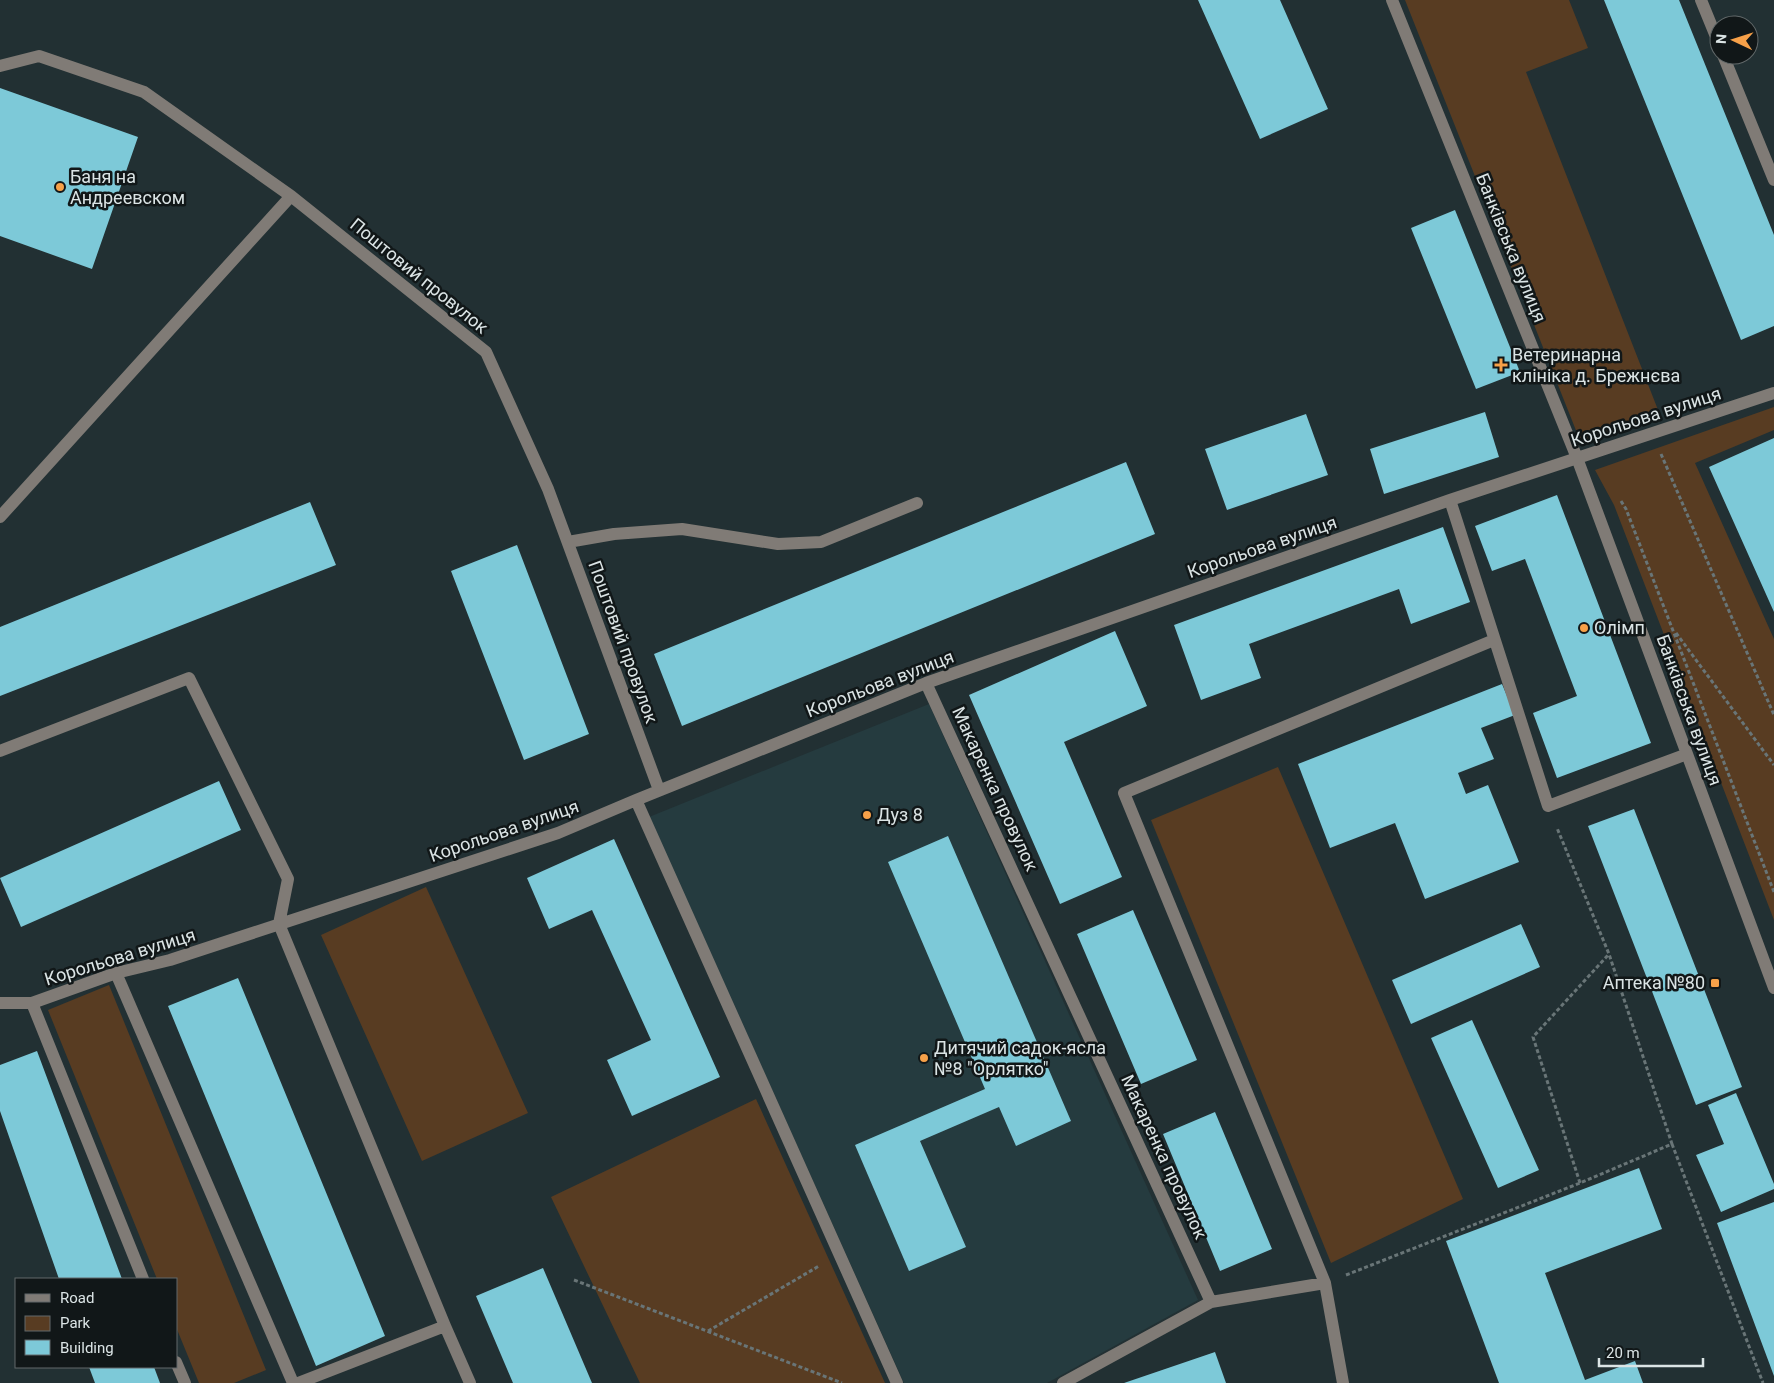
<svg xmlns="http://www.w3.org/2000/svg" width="1774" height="1383" font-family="Roboto,sans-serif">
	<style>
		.built { fill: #253b3f }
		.green { fill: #583c22 }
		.building { fill: #7dc9d8 }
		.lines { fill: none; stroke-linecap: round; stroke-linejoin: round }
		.path { stroke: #697577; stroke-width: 3; stroke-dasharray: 4 2.5; stroke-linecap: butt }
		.minor { stroke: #807b76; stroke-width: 12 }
		.poi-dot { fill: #f7a149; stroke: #111718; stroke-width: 2 }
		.labels { text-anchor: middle; stroke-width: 5; stroke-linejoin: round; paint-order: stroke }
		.poi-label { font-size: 18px; fill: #dbe4e5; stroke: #111718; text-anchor: start }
		.street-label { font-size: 18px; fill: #dbe4e5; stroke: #111718 }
	</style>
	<rect width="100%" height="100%" fill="#223033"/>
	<path class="built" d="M929 704 1198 1300 1047 1383H904L649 817Z"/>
	<path class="green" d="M1405 0H1569L1588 48 1526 72 1660 415 1581 443Z
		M1774 407V430L1695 463 1774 639V920L1614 505 1595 470Z
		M1278 767 1463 1199 1331 1263 1151 820Z
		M426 887 528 1113 422 1161 321 935Z
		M109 985 266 1370 234 1383H199L176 1327V1279H157L48 1010Z
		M756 1099 885 1383H640L551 1197Z"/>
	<path class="building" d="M1198 0H1280L1328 109 1260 139Z
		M1604 0H1679L1774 235V326L1741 340Z
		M0 88 138 137 92 269 0 236Z
		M1455 210 1520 372 1476 389 1411 228Z
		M1485 412 1499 457 1384 494 1370 449Z
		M1306 414 1328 475 1227 510 1205 449Z
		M1774 438V612L1709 467Z
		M1126 462 1155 534 682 726 654 654Z
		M1557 495 1651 743 1557 778 1533 713 1577 696 1525 559 1492 571 1475 526Z
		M310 502 336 565 0 696V627Z
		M1443 527 1470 602 1411 624 1399 589 1249 644 1261 678 1201 700 1174 625Z
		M517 545 589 734 524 760 451 571Z
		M1115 631 1147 706 1064 742 1122 877 1060 904 969 695Z
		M1502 684 1515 715 1481 728 1494 759 1458 773 1466 794 1488 785 1519 862 1425 899 1395 823 1330 848 1298 764Z
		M219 781 241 830 21 927 0 878Z
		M1634 809 1742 1087 1696 1105 1588 826Z
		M948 836 1071 1121 1016 1146 999 1107 920 1141 966 1247 909 1271 855 1145 985 1089 888 862Z
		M614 839 720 1077 632 1116 607 1060 651 1040 592 910 549 929 527 878Z
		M1133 910 1197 1060 1141 1084 1077 934Z
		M1521 924 1540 967 1411 1024 1392 980Z
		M238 978 385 1336 316 1366 168 1006Z
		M1472 1020 1539 1170 1498 1188 1431 1038Z
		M37 1051 122 1279H59L0 1111V1065Z
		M1736 1093 1774 1184V1189L1721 1212 1696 1155 1724 1144 1708 1105Z
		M1215 1112 1272 1249 1220 1271 1163 1134Z
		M1639 1168 1662 1229 1545 1273 1585 1380 1635 1361 1643 1383H1499L1446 1241Z
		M1774 1202V1376L1717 1223Z
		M543 1268 592 1383H513L476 1296Z
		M1215 1352 1226 1383H1124Z
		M89 1367H154L160 1383H95Z"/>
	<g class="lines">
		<path class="path" d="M1661 454 1774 715
			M1621 501 1626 509 1774 892
			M1676 633 1774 765
			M1672 1144 1763 1383
			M1580 1183 1533 1037 1609 954
			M1346 1275 1580 1183 1672 1144 1609 954 1557 828
			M574 1280 842 1383
			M708 1331 819 1266"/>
		<path class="minor" d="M1392 0 1577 458 1774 988
			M1701 0 1719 44
			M1723 55 1774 180
			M0 66 39 56 144 92 291 196 486 352 548 489 659 790
			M1450 500 1548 806 1687 754
			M0 517 291 196
			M568 542 614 534 682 529 778 544 821 542 917 503
			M926 683 1211 1302 1063 1383
			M0 751 189 678 288 879 279 924 445 1326 470 1383
			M636 800 897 1383
			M116 973 293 1383
			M0 1003H32L116 973 170 960 225 942 558 833 636 800 926 683 1450 500 1774 393
			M32 1003 143 1279
			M1211 1302 1325 1283
			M176 1362 185 1383
			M298 1383 445 1326
			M1343 1383 1325 1283 1124 793 1494 640"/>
	</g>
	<g class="poi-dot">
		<circle cx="60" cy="187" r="5"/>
		<path d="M1498.5 357.5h5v5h5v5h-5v5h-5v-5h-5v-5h5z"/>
		<circle cx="1584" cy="628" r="5"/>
		<circle cx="867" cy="815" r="5"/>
		<rect x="1710" y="978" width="10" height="10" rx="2.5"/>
		<circle cx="924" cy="1058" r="5"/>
	</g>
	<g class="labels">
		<g class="poi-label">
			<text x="70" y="183">Баня на<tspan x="70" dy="21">Андреевском</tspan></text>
			<text x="1512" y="361">Ветеринарна<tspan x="1512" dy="21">клініка д. Брежнєва</tspan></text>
			<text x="1594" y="634">Олімп</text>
			<text x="877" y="821">Дуз 8</text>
			<text x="1705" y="989" text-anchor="end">Аптека №80</text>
			<text x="934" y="1054">Дитячий садок-ясла<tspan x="934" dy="21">№8 "Орлятко"</tspan></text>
		</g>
		<g class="street-label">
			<text transform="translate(1511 248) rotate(68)" y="6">Банківська вулиця</text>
			<text transform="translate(419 276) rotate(39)" y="6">Поштовий провулок</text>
			<text transform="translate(1646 417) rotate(-18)" y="6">Корольова вулиця</text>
			<text transform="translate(1262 547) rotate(-19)" y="6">Корольова вулиця</text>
			<text transform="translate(623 642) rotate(70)" y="6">Поштовий провулок</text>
			<text transform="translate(880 684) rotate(-21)" y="6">Корольова вулиця</text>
			<text transform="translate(1689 710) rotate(70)" y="6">Банківська вулиця</text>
			<text transform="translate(995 789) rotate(65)" y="6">Макаренка провулок</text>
			<text transform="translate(504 831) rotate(-19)" y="6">Корольова вулиця</text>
			<text transform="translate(120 957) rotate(-17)" y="6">Корольова вулиця</text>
			<text transform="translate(1164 1157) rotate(65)" y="6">Макаренка провулок</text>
		</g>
	</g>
	<rect x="15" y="1278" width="162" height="90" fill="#111718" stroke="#62696a"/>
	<rect x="25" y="1294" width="25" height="8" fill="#807b76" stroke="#62696a"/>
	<text x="60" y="1303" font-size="15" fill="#dbe4e5">Road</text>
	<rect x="25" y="1316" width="25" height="15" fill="#583c22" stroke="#62696a"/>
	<text x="60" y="1328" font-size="15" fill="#dbe4e5">Park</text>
	<rect x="25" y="1340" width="25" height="15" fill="#7dc9d8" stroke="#62696a"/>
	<text x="60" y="1353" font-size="15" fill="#dbe4e5">Building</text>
	<g transform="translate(1734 40) rotate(274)"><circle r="24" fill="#111718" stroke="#62696a"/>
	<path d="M0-4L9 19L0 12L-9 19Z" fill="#f7a149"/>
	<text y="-8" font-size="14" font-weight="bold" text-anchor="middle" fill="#dbe4e5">N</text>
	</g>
	<path d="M1599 1358v8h104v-8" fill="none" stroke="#dbe4e5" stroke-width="2.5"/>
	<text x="1606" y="1358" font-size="15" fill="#dbe4e5" stroke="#111718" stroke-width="4" paint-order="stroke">20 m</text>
</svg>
